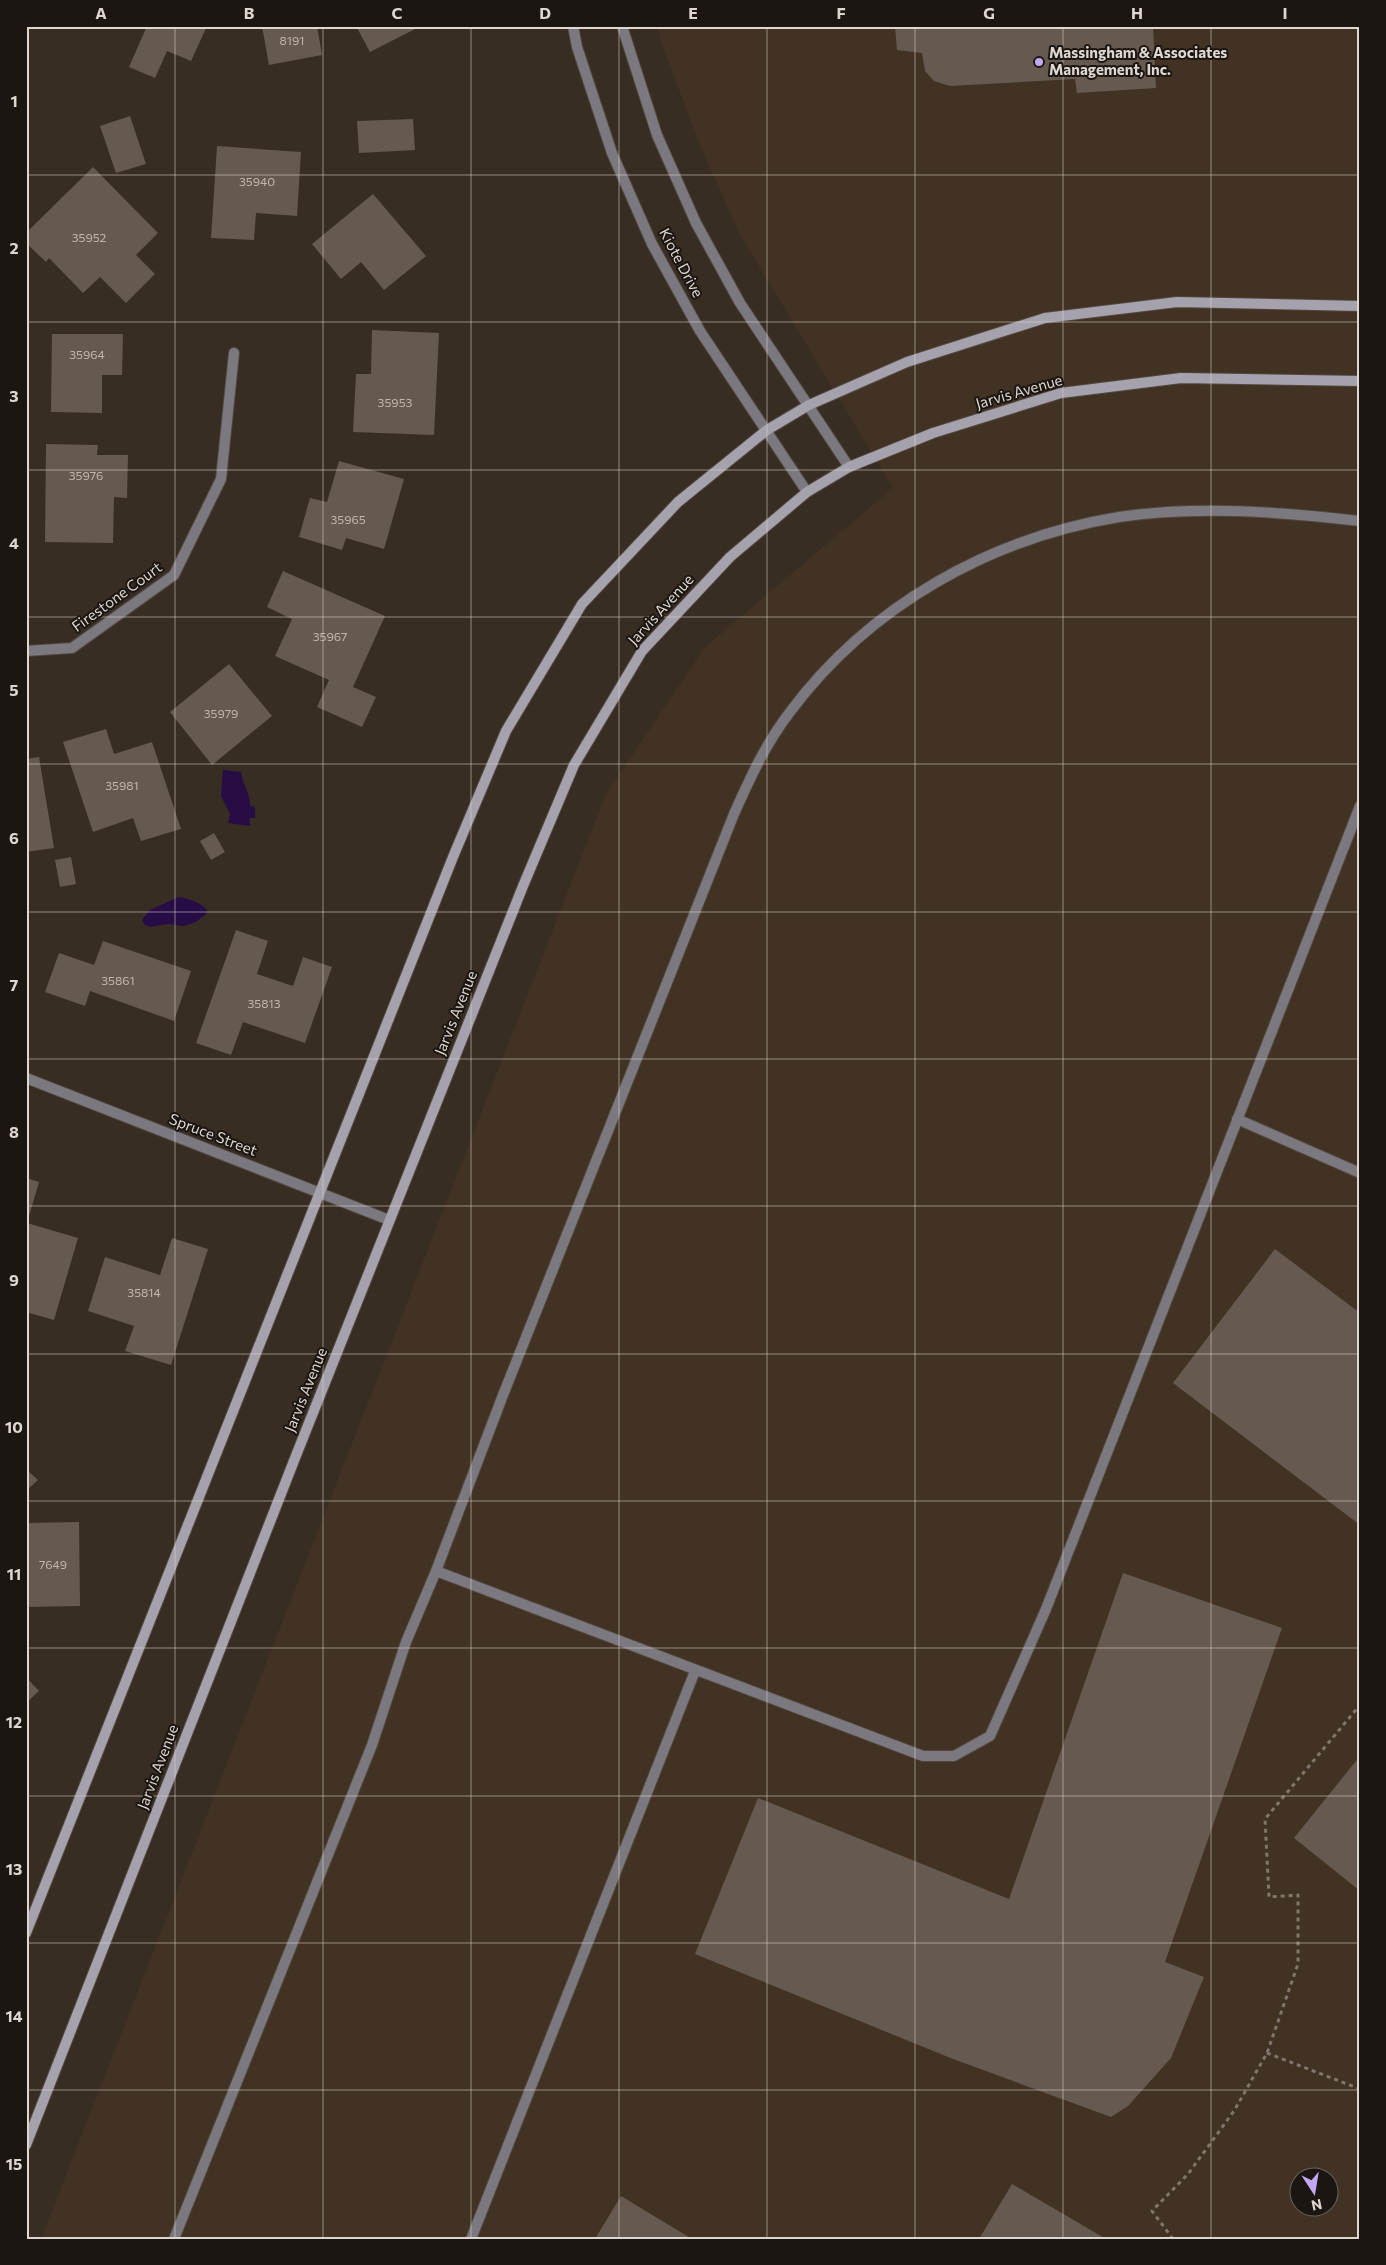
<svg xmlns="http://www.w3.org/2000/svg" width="1386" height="2265" font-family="Commissioner,sans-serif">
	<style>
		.built { fill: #423223; fill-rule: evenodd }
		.water { fill: #270c46 }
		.building { fill: #66594f }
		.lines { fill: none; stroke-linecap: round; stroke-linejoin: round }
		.service-casing { stroke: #53483f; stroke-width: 12 }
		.minor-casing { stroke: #53483f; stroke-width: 12 }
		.tertiary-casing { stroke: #53483f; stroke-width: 12 }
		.secondary-casing { stroke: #53483f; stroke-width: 12 }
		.path { stroke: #80766e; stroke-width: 3; stroke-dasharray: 4 4; stroke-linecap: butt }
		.service { stroke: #7b797f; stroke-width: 10 }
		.minor { stroke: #7b797f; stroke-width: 10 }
		.tertiary { stroke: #7b797f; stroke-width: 10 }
		.secondary { stroke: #a5a2ad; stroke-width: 10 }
		.grid { fill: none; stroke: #ded7d0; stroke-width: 1; stroke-opacity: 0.55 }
		.poi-dot { fill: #c2a8f3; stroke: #1b1612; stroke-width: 2 }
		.labels { text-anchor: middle; stroke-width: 4; stroke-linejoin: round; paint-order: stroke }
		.number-label { font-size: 12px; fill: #c0b8b0 }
		.poi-label { font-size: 15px; font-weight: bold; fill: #ded7d0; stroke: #1b1612; text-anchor: start }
		.street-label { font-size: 15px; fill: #ded7d0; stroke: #1b1612 }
		.neatline { fill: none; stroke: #ded7d0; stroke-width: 2 }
		.grid-label { font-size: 16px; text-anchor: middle; font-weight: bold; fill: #ded7d0 }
	</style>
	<rect width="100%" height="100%" fill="#382d23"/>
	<path class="built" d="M658 26H1360V2239H41L606 794 705 647 893 488 739 233 699 143 660 39ZM1298 2178H1328V2208H1298Z"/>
	<path class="water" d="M223 770 241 772C242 784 251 794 250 806L255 807V818H250V826L228 823 230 814 221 796Z
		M178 897C188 898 200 902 207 910L206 914 196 922 184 926 168 924 150 927 145 925 142 920 150 910Z"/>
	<path class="building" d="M147 26H207L191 61 167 51 155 78 129 67Z
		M262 26H317L322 55 269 65Z
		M356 26H421L370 52Z
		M895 26H1153L1156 88 1077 93 1075 79 950 86 934 81 925 71 922 53 897 50Z
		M130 116 146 164 116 173 100 126Z
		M413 119 415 150 359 153 357 121Z
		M217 146 301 152 297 216 256 213 254 240 211 238Z
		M93 167 158 233 136 255 155 274 126 303 100 277 83 293 49 258 46 262 26 243V233Z
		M373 194 426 256 384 290 361 262 341 279 312 244Z
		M372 330 439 333 434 435 353 432 356 374H371Z
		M52 334H123L122 375H102V413L51 412Z
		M46 444 98 445 97 455H128L127 498 114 497 113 543 45 542Z
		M339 461 404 479 384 549 346 538 342 550 299 537 310 498 327 502Z
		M283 571 385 616 353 687 376 697 362 727 317 707 329 680 275 656 292 619 267 607Z
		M229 664 272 716 212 765 170 712Z
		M106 729 114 754 152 742 181 829 141 841 133 818 93 832 63 742Z
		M39 757 54 848 26 852V759Z
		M214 833 225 852 211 860 200 841Z
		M71 857 76 884 60 887 55 860Z
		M236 930 268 941 257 974 293 986 303 957 332 967 305 1043 243 1022 231 1055 196 1043Z
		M103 941 191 971 174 1021 90 991 85 1006 45 992 59 953 94 965Z
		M26 1178 39 1182 27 1223 78 1238 54 1320 26 1312 28 1282H26Z
		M172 1238 208 1249 171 1365 125 1351 134 1326 88 1311 105 1257 160 1275Z
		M1275 1249 1360 1313V1525L1173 1383Z
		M26 1469 38 1480 26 1491Z
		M79 1522 80 1606 26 1607V1523Z
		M1123 1573 1282 1628 1165 1962 1204 1977 1171 2058 1128 2106 1111 2117 953 2059 695 1954 758 1798 1009 1899Z
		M26 1677 39 1691 26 1703Z
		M1360 1756V1891L1294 1838Z
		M1012 2184 1106 2239H979Z
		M621 2196 692 2239H595Z"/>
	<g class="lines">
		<g class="service-casing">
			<path id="service" d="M1237 1119 1360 1173
				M436 1571 503 1395 734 814C750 778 766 743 790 712 869 606 990 538 1119 517 1198 505 1281 512 1360 521
				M174 2239 372 1745 406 1642 436 1571 923 1756H954L990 1736 1046 1609 1360 806
				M471 2239 695 1671"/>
		</g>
		<g class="minor-casing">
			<path id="minor" d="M26 651 72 648 174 575 221 479 234 353
				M26 1078 389 1220"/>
		</g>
		<g class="tertiary-casing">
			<path id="tertiary" d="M573 26 577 47 612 153 652 244 700 331 807 492
				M622 26 657 135 696 223 740 303 849 467"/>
		</g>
		<g class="secondary-casing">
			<path id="secondary" d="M26 1933 453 857 506 731 582 604 678 502 767 430 809 405 907 362 1045 318 1177 302 1360 306
				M26 2145 297 1453 523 886 574 765 642 651 730 557 807 492 849 467 933 433 1061 393 1181 378 1360 381"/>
		</g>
		<path class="path" d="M1267 2053 1360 2089
			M1173 2239 1152 2211 1188 2174 1234 2111 1267 2053 1298 1964V1895L1269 1897 1265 1819 1360 1705"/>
		<use href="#service" class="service"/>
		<use href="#minor" class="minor"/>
		<use href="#tertiary" class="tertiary"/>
		<use href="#secondary" class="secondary"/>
	</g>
	<path class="grid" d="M175 26V2239M323 26V2239M471 26V2239M619 26V2239M767 26V2239M915 26V2239M1063 26V2239M1211 26V2239M26 175H1360M26 322H1360M26 470H1360M26 617H1360M26 764H1360M26 912H1360M26 1059H1360M26 1206H1360M26 1354H1360M26 1501H1360M26 1648H1360M26 1796H1360M26 1943H1360M26 2090H1360"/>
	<circle class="poi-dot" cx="1039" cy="62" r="5"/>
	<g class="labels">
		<g class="number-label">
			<text x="292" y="45">8191</text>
			<text x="257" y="186">35940</text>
			<text x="89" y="242">35952</text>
			<text x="87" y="359">35964</text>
			<text x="395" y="407">35953</text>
			<text x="86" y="480">35976</text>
			<text x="348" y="524">35965</text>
			<text x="330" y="641">35967</text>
			<text x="221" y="718">35979</text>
			<text x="122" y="790">35981</text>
			<text x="118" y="985">35861</text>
			<text x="264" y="1008">35813</text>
			<text x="144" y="1297">35814</text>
			<text x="53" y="1569">7649</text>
		</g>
		<g class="poi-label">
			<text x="1049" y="58">Massingham &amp; Associates<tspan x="1049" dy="17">Management, Inc.</tspan></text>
		</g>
		<g class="street-label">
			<text transform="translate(681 263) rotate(62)" y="5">Kiote Drive</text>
			<text transform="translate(1019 392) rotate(-16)" y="5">Jarvis Avenue</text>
			<text transform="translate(117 597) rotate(-36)" y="5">Firestone Court</text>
			<text transform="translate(661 610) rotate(-48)" y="5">Jarvis Avenue</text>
			<text transform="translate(456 1013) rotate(-68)" y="5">Jarvis Avenue</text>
			<text transform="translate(213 1135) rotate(21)" y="5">Spruce Street</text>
			<text transform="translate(306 1390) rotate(-68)" y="5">Jarvis Avenue</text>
			<text transform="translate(158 1767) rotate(-69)" y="5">Jarvis Avenue</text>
		</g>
	</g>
	<rect width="1386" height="2265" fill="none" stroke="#1b1612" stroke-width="55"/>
	<g transform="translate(1314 2192) rotate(168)"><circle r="24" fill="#1b1612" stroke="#69635e"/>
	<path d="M0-4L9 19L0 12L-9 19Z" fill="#c2a8f3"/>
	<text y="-8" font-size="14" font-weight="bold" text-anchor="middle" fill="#ded7d0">N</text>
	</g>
	<rect x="28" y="28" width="1330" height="2210" class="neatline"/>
	<g class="grid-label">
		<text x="101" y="19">A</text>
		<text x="249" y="19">B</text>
		<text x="397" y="19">C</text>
		<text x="545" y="19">D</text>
		<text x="693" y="19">E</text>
		<text x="841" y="19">F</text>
		<text x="989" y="19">G</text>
		<text x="1137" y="19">H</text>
		<text x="1285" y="19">I</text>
		<text x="14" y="107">1</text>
		<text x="14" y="254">2</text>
		<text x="14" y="402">3</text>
		<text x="14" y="549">4</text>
		<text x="14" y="696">5</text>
		<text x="14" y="844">6</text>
		<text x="14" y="991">7</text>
		<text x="14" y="1138">8</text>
		<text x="14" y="1286">9</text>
		<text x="14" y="1433">10</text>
		<text x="14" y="1580">11</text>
		<text x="14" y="1728">12</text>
		<text x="14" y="1875">13</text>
		<text x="14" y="2022">14</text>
		<text x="14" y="2170">15</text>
	</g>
</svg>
